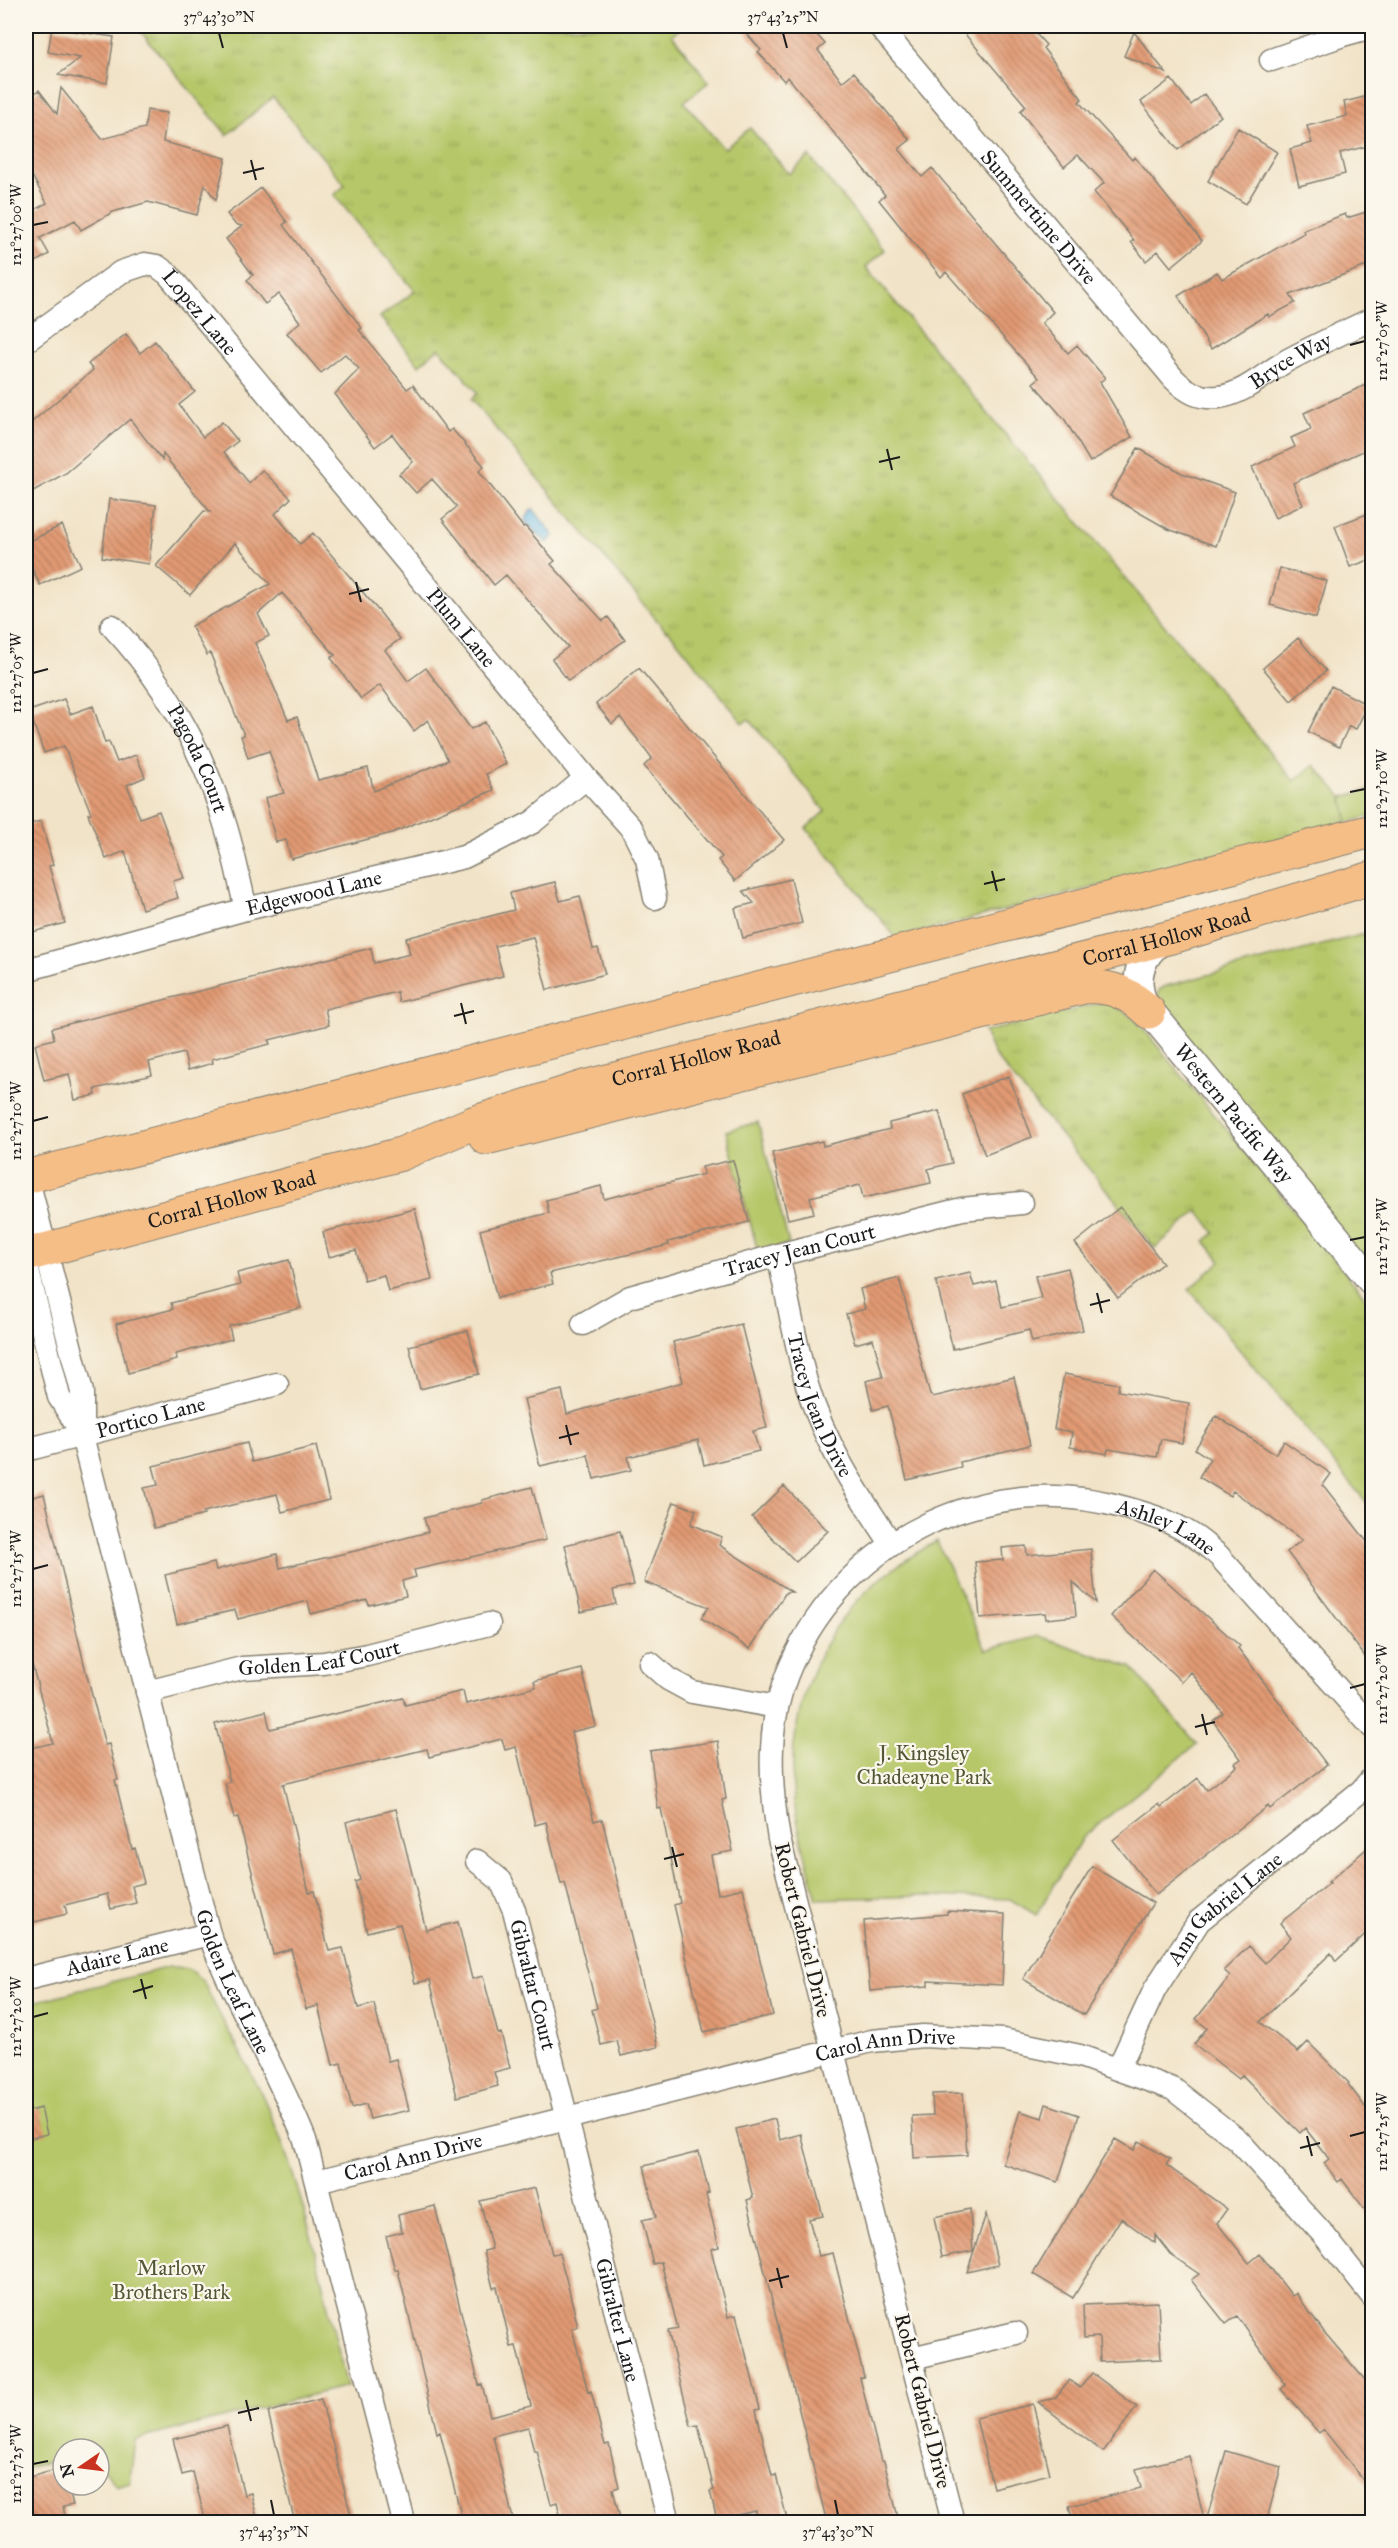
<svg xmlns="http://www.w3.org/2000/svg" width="1398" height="2548" font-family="'IM FELL Great Primer',serif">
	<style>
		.grass { fill: url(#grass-tufts); stroke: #697242; stroke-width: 1.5 }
		.park { fill: #b6c769; stroke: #697242; stroke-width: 1.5 }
		.water { fill: #6bbae6; stroke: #446b81; stroke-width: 1.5 }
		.building { fill: url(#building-back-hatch); fill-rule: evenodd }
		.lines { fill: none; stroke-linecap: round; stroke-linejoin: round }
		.minor-casing { stroke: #868072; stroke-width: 25 }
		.tertiary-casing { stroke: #868072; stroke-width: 31 }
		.primary-casing { stroke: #868072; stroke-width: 35 }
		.minor { stroke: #fff; stroke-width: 22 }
		.tertiary { stroke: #fff; stroke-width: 28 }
		.primary { stroke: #f6be87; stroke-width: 33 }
		.ticks { fill: none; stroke: #1c1c1c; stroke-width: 2 }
		.labels { text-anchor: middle; stroke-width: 4.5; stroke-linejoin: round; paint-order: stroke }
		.street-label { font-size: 21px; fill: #1c1c1c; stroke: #fbf7ec }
		.park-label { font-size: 21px; fill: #525837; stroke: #fbf7ec }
		.neatline { fill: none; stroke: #1c1c1c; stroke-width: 2 }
		.ticks-label { font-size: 15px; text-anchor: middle; fill: #1c1c1c }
	</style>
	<defs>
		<pattern id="grass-tufts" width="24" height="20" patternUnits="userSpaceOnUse" patternTransform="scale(1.5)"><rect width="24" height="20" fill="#b6c769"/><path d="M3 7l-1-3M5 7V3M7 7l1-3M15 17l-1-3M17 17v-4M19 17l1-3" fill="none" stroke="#9caa5a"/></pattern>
		<pattern id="building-back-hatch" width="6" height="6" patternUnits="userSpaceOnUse" patternTransform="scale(1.5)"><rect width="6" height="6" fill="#e19a73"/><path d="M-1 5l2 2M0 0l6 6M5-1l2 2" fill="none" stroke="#b67d5e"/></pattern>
	</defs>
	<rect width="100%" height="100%" fill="#fbf7ec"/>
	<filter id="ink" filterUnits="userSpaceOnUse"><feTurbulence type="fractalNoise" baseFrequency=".0167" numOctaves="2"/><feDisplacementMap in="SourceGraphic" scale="12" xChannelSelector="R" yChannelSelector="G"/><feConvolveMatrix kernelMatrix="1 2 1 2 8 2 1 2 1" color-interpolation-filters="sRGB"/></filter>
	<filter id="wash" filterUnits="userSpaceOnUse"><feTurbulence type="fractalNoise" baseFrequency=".008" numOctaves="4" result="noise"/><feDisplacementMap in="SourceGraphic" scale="24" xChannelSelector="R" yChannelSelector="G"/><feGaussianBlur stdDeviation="1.35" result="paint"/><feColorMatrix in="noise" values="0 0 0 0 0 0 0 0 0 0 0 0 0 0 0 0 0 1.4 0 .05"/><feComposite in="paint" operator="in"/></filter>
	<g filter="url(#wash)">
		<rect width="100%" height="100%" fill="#f1e3c7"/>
		<path class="grass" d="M136 26H683L672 35 709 82 684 102 724 149 750 128 789 174 809 156 885 250 866 267 1294 781 1314 765 1342 797 1348 822 896 938 806 828 825 811 749 719 743 723 668 630 666 631 471 399 478 393 439 348 419 365 380 317 415 291 334 195 345 185 273 97 227 135Z
			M1372 932V1271L1156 999 1159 990 1166 986Z
			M1104 1002H1111L1136 1020 1372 1305V1509L1189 1289 1221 1261 1205 1241 1215 1233 1198 1211 1155 1248 995 1056 984 1032Z"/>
		<path class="park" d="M1372 789V816L1348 822 1342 797Z
			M758 1122 789 1244 758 1252 726 1131Z
			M937 1541 986 1650 1038 1636 1131 1667 1197 1744 1082 1838 1036 1915 1010 1899 927 1896 817 1899C809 1867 798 1834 794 1801 786 1724 812 1641 870 1588 890 1569 913 1555 937 1541Z
			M169 1967C185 1966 194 1971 204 1983 227 2033 258 2079 277 2130 309 2210 326 2302 347 2386L135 2440 130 2482 116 2486 99 2461V2449H63V2458L26 2468V2004Z"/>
		<path class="water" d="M531 510H534L554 536 547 543 525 521Z"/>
		<g id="blocks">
			<path class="building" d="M740 26H809L825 44 818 50 842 82 854 72 910 140 899 149 922 177 932 168 1053 312 1042 323 1068 353 1077 345 1105 378 1100 382 1132 437 1090 462 1065 420 1033 383 1039 378 946 272 941 277 879 200 885 195 788 77 784 81 758 52 761 50Z
				M958 26H1029L1046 45 1043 48 1082 99 1079 102 1132 160 1135 157 1202 241 1171 267 1158 251 1146 261 1131 242 1134 240 1094 192 1104 183 1078 155 1064 167 1020 111 1026 106Z
				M52 28 114 37 107 83 58 75 80 58 48 52Z
				M1134 32 1166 73 1124 56Z
				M1171 79 1191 105 1204 94 1221 116 1178 150 1141 102Z
				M61 88 102 139 145 128 147 110 167 113 163 142 226 158 216 200 205 185 197 215 148 202 113 212 81 230 75 220 40 238 49 254 26 268V211L27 214 47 203 26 165V100L39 90 57 114Z
				M1372 95V145L1340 153 1345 174 1299 186 1290 149 1312 143 1307 126 1347 116 1344 102Z
				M1238 128 1277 152 1246 204 1208 181Z
				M261 188 287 222 283 225 362 328 359 330 407 389 413 385 448 432 452 429 484 466 479 471 523 527 525 526 555 561 551 564 603 621 608 617 625 640 568 681 552 659 568 647 506 575 494 585 442 519 457 507 432 479 416 493 399 474 413 462 392 434 375 447 335 394 359 369 345 354 321 373 287 333 300 322 279 294 265 304 247 280 253 275 226 239 242 226 235 224 227 214Z
				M1372 210V264L1290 295 1295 303 1269 317 1268 314 1211 349 1178 296 1217 272 1222 279 1304 233 1303 230 1345 214 1347 218Z
				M126 334 140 353 155 341 195 392 179 405 203 437 222 422 238 441 224 452 249 483 262 470 291 498 275 514 300 544 313 533 382 615 400 639 385 650 408 681 426 668 471 729 485 722 506 764 486 774 494 790 392 833 291 859 286 840 276 842 265 798 284 793 269 751 248 758 241 736 244 735 210 653 207 655 191 626 270 584 235 543 190 595 156 566 204 511 210 512 163 454 162 460 130 419 66 473 26 495V427L93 370 88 364ZM282 593 335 655 331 658 361 699 380 685 414 731 428 720 448 760 374 791 368 768 318 780 297 717 288 720 255 643 269 636 258 614Z
				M1372 382V447L1293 483 1303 505 1275 518 1252 467 1295 447 1291 438 1311 429 1304 413Z
				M1138 448 1182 473 1235 492 1216 546 1168 529 1110 496Z
				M109 499 156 505 149 564 102 557Z
				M1372 512V559L1350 567 1335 526Z
				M62 525 81 566 40 585 26 556V543Z
				M1280 568 1327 581 1316 618 1270 605Z
				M1298 638 1326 671 1291 701 1263 668Z
				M639 668 784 840 735 881 718 860 722 857 644 766 652 758 642 745 620 717 612 724 596 704Z
				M1331 686 1368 705 1356 729 1349 726 1339 747 1308 732Z
				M64 699 70 714 93 706 105 743 109 742 117 762 136 755 145 777 127 785 140 818 159 811 184 878 173 881 178 898 142 909 125 851 106 859 88 814 91 813 64 746 44 753 29 711Z
				M41 821 53 865 49 866 65 923 26 934V825Z
				M791 879 802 923 743 938 735 908 754 903 743 891Z
				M555 882 560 901 580 896 593 949 598 948 605 974 547 990 533 937 495 946 503 976 399 1002 397 992 325 1009 329 1025 269 1040 270 1044 212 1059 213 1063 188 1070 184 1053 149 1062 152 1075 95 1089 96 1095 75 1100 69 1074 44 1080 35 1044 54 1039 52 1028 371 948 374 963 410 954 406 938 514 910 510 893Z
				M1009 1076 1032 1137 985 1155 962 1094Z
				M939 1111 952 1163 928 1169 931 1183 863 1198 860 1185 810 1197 814 1213 788 1219 772 1153 822 1141 823 1146 890 1129 889 1123Z
				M733 1160 749 1222 668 1242 669 1245 550 1273 553 1284 497 1298 480 1230 549 1213 546 1200 601 1186 604 1199 704 1174 702 1167Z
				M1120 1207 1163 1263 1118 1298 1075 1243Z
				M415 1209 432 1280 388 1291 384 1275 364 1280 356 1250 329 1257 323 1232Z
				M289 1260 301 1308 229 1326 232 1339 176 1354 177 1360 128 1373 116 1324 173 1309 171 1303 240 1285 237 1273Z
				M1068 1268 1083 1330 1032 1342 1029 1330 953 1349 936 1281 970 1273 974 1286 996 1281 1002 1307 1041 1298 1035 1276Z
				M899 1278 930 1395 933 1397 1014 1377 1030 1445 960 1462 961 1467 907 1480 888 1406 873 1410 866 1381 883 1377 873 1339 855 1344 846 1314 865 1309 860 1289Z
				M741 1324 767 1428 753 1431 759 1451 704 1465 698 1440 628 1457 631 1470 594 1479 588 1455 540 1466 524 1399 562 1390 567 1414 683 1382 673 1342Z
				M468 1331 479 1374 420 1389 409 1346Z
				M1064 1374 1119 1384 1118 1391 1189 1403 1182 1443 1161 1439 1157 1457 1108 1449 1107 1454 1070 1447 1072 1432 1054 1429Z
				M1216 1416 1275 1454 1284 1441 1331 1474 1323 1485 1372 1548V1666L1287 1552 1302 1540 1233 1491 1230 1496 1199 1477 1210 1459 1195 1449Z
				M247 1443 252 1462 316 1446 329 1500 282 1512 277 1494 203 1512 204 1515 154 1528 144 1488 158 1485 153 1466Z
				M784 1486 828 1531 796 1562 752 1517Z
				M532 1487 546 1540 414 1570 416 1577 402 1581 406 1596 369 1605 367 1600 311 1614 308 1601 238 1619 235 1610 177 1624 165 1575 214 1563 216 1570 277 1554 280 1568 355 1551 428 1532 424 1518 482 1503V1500Z
				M44 1494 86 1672 105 1745 109 1744 118 1780H115L132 1849 135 1848 144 1883 132 1886 136 1903 111 1909 107 1894 65 1905 67 1914 26 1924V1749L53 1743 26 1642V1499Z
				M674 1502 696 1510 691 1524 722 1537 719 1545 792 1592H786L750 1649 701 1618 709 1607 644 1582Z
				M620 1531 634 1585 613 1590 616 1604 581 1612 565 1545Z
				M1026 1546 1027 1555 1091 1549 1096 1603 1073 1582 1076 1616 1046 1619 1045 1613 980 1618 975 1562 1003 1560 1002 1548Z
				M1153 1569 1240 1646 1238 1648 1327 1765 1270 1809 1268 1806 1156 1895 1113 1840 1159 1804 1161 1807 1198 1778 1207 1790 1237 1766 1235 1763 1241 1759 1213 1721 1223 1713 1191 1672 1182 1682 1111 1616Z
				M582 1669 596 1726 571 1732 594 1821 602 1819 658 2047 621 2056 617 2041 601 2045 592 2010 597 2008 565 1883 561 1884 546 1822 535 1825 516 1747 505 1750 502 1739 429 1757 427 1749 283 1784 309 1892 314 1891 329 1951 343 1948 358 2008 374 2004 388 2061 396 2059 409 2110 370 2119 366 2104 352 2108 341 2063 333 2065 318 2006 306 2009 291 1949 273 1954 238 1817 234 1818 225 1783 230 1782 215 1724 266 1711 270 1729 403 1698 405 1705 463 1691 466 1704 536 1687 534 1681Z
				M718 1741 726 1799 722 1800 733 1851 711 1855 718 1894 743 1888 773 2015 704 2032 674 1905 680 1903 661 1808 658 1809 650 1751Z
				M396 1809 426 1930 458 1922 472 1979 483 1976 498 2034 501 2033 510 2068 494 2072 498 2086 457 2097 430 1980 415 1983 400 1924 367 1932 355 1882 360 1880 346 1822Z
				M1372 1844V1928L1336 1961 1331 1953 1260 2022 1298 2052 1308 2042 1349 2083 1348 2084 1372 2116V2219L1342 2179 1338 2182 1324 2163 1329 2159 1305 2128 1300 2133 1242 2075 1239 2079 1194 2044 1207 2028 1196 2019 1230 1976 1224 1970 1249 1946 1265 1963 1291 1937 1280 1923 1330 1883 1328 1882Z
				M1092 1866 1153 1903 1084 2015 1023 1979Z
				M947 1911 1005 1914 1002 1985 928 1981V1986L870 1991 864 1921 947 1914Z
				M963 2093 967 2155 914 2158 912 2116 933 2115 932 2094Z
				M1046 2104 1079 2115 1058 2182 1003 2164 1020 2111 1042 2118Z
				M41 2108 47 2134 26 2139V2112Z
				M775 2119 780 2140 801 2134 823 2216 809 2219 819 2256 833 2253 864 2377 860 2378 881 2461H884L898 2517 875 2523H827L747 2200 753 2198 736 2129Z
				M1115 2139 1134 2150 1139 2141 1170 2159 1166 2165 1227 2209 1217 2223 1249 2263 1260 2254 1292 2296 1296 2293 1324 2332 1372 2388V2490L1323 2429 1319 2433 1281 2389 1286 2385 1237 2316 1226 2324 1191 2280 1199 2274 1170 2254 1155 2235V2243L1121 2218 1073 2298 1033 2274Z
				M699 2152 709 2193 706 2194 719 2247 711 2249 728 2317 736 2315 760 2409 756 2410 772 2476 776 2475 787 2519 774 2523H758L756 2511 717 2520 710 2491 714 2490 698 2425 691 2426 668 2331 678 2329 661 2262 653 2264 642 2220 656 2217 644 2166Z
				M535 2188 552 2254 559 2253 568 2286 578 2327 572 2328 588 2392 591 2391 605 2445 609 2444 619 2487 613 2489 621 2523H562L557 2502 551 2504 537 2451 534 2452 528 2427 493 2436 514 2523H463L440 2432 437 2433 398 2270H395L386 2236 402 2232 398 2215 435 2206 479 2385 482 2384 490 2416 531 2406 516 2346 511 2347 497 2287 493 2288 484 2251 492 2249 480 2201Z
				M970 2209 973 2251 942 2257 934 2217Z
				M986 2214 998 2265 967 2272Z
				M1158 2302 1161 2359 1100 2362 1099 2337 1084 2338 1083 2305Z
				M1092 2373 1137 2407 1103 2452 1038 2402 1055 2398 1069 2380 1080 2388Z
				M321 2399 351 2515 320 2523H295L268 2412Z
				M1033 2404 1050 2474 993 2488 976 2418Z
				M227 2426 244 2495 251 2493 258 2523H206L193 2472 182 2475 173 2439Z
				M1226 2451 1281 2467 1266 2523H1222L1207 2518Z
				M1189 2456 1203 2515 1169 2523H1073L1069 2506 1141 2488 1136 2469Z
				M63 2468V2485H68L73 2505 63 2507 67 2523H26V2478Z"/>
		</g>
	</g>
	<g filter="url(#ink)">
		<use href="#blocks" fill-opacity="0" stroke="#868072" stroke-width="1.5"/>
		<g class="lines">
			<g class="minor-casing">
				<g id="minor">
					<path id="s1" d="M879 26 1174 379C1187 392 1199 399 1219 397 1244 394 1267 372 1288 360 1316 345 1344 332 1372 319"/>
					<path d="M1271 60 1343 35 1372 27"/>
					<path id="s2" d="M26 341 121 272 145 264 157 266 168 274 586 778 632 829 647 859 655 898"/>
					<path id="s3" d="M112 626C164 682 203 750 225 824 234 852 239 881 246 909"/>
					<path id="s4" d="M26 970 246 909 464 857 533 822 586 778"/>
					<path id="s5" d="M26 1172 82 1392V1436L209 1934C236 2005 277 2069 305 2140L404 2522"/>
					<path id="s6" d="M778 1255C788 1298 795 1343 807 1385 824 1443 858 1494 891 1543"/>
					<path d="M26 1263 59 1397 82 1434"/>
					<path id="s7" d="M583 1324 630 1297 778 1255 962 1209 1022 1203"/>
					<path id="s8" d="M26 1450 277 1384"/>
					<path d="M650 1663 668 1679 692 1692 777 1707"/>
					<path id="s9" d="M147 1692 242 1668 324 1663 367 1655 489 1624"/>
					<path id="s10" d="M477 1861 501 1881 514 1910 669 2522"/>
					<path id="s11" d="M26 1979 209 1934"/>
					<path id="s12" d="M1118 2069 1155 1989 1199 1921 1361 1791 1372 1778"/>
					<path id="s13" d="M317 2181 872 2041 923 2036 1003 2040 1080 2056 1173 2089 1238 2140 1323 2234 1372 2296"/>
					<path d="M912 2358 1016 2333"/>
					<path id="s14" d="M953 2522 779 1839C769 1780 766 1721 791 1665 847 1537 991 1468 1126 1508 1147 1514 1171 1521 1189 1533 1200 1539 1209 1548 1218 1555L1372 1727"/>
				</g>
			</g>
			<g class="tertiary-casing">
				<g id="tertiary">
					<path id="s15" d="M1163 939C1140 955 1133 978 1143 1003L1372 1281"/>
				</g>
			</g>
			<g class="primary-casing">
				<g id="primary">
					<path d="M486 1138 1084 987C1110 985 1129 993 1149 1012"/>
					<path d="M26 1177 1372 831"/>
					<path id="s16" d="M26 1255 401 1154 473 1123 584 1087 1179 935 1372 878"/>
				</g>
			</g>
			<use href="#minor" class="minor"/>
			<use href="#tertiary" class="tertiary"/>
			<use href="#primary" class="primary"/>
		</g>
	</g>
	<path class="ticks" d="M219 33 223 48M783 33 787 48M251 160 256 180M243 173 264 168M33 225 48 222M1350 345 1365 341M887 449 892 470M879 462 900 457M356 582 361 602M349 594 369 589M33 673 48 669M1350 792 1365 789M992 871 997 891M984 884 1005 879M461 1003 466 1024M454 1016 474 1011M33 1121 48 1117M1350 1240 1365 1237M1097 1293 1102 1313M1090 1305 1110 1300M566 1425 571 1445M559 1438 579 1433M33 1569 48 1565M1350 1688 1365 1684M1202 1714 1207 1735M1195 1727 1215 1722M672 1847 677 1867M664 1859 684 1854M141 1979 146 1999M133 1992 153 1986M33 2017 48 2013M1307 2136 1312 2156M1350 2136 1365 2132M1300 2148 1320 2143M777 2268 782 2288M769 2281 789 2276M246 2400 251 2421M238 2413 259 2408M33 2464 48 2461M271 2500 274 2515M835 2500 838 2515"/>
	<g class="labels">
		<g class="street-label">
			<text dy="7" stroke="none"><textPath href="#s1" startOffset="249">Summertime Drive</textPath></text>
			<text dy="7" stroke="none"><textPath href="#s2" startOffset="218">Lopez Lane</textPath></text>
			<text dy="7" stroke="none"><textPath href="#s1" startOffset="591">Bryce Way</textPath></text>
			<text dy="7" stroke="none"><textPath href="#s2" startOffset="628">Plum Lane</textPath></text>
			<text dy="7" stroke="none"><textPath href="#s3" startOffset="159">Pagoda Court</textPath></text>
			<text dy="7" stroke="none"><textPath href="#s4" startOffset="298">Edgewood Lane</textPath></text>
			<text dy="7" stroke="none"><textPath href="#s16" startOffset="1185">Corral Hollow Road</textPath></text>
			<text dy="7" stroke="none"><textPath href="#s16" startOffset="699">Corral Hollow Road</textPath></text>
			<text dy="7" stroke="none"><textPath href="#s15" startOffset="216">Western Pacific Way</textPath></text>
			<text dy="7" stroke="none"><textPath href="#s16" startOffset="213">Corral Hollow Road</textPath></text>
			<text dy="7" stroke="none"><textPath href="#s7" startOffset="230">Tracey Jean Court</textPath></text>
			<text dy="7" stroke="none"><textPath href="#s6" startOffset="156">Tracey Jean Drive</textPath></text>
			<text dy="7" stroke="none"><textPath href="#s8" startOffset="129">Portico Lane</textPath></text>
			<text dy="7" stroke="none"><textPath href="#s14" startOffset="1330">Ashley Lane</textPath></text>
			<text dy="7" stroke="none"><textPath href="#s9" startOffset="176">Golden Leaf Court</textPath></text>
			<text dy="7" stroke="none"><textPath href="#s12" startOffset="196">Ann Gabriel Lane</textPath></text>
			<text transform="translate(803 1930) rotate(76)" y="7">Robert Gabriel Drive</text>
			<text dy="7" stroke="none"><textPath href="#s11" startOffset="94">Adaire Lane</textPath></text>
			<text dy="7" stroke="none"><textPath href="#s5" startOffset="838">Golden Leaf Lane</textPath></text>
			<text dy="7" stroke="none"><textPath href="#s10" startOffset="140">Gibraltar Court</textPath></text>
			<text dy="7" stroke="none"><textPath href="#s13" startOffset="585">Carol Ann Drive</textPath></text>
			<text dy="7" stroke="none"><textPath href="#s13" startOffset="99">Carol Ann Drive</textPath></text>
			<text dy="7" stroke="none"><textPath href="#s10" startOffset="486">Gibralter Lane</textPath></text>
			<text transform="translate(923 2401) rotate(76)" y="7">Robert Gabriel Drive</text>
		</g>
		<g class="park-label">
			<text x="924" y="1760">J. Kingsley<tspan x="924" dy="24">Chadeayne Park</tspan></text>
			<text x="171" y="2275">Marlow<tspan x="171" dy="24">Brothers Park</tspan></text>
		</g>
	</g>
	<rect width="1398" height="2548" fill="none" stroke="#fbf7ec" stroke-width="66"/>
	<g transform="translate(81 2467) rotate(256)"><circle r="28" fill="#fbf7ec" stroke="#a29f99" stroke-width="1.5"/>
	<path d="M0-4.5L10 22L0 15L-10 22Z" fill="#c8321e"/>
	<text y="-9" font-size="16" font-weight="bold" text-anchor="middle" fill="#1c1c1c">N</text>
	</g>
	<rect x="33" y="33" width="1332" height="2482" class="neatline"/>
	<g class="ticks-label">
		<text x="219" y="22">37°43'30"N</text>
		<text x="783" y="22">37°43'25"N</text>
		<text transform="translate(16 225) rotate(-90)" y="5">121°27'00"W</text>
		<text transform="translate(1382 341) rotate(-90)" y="5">121°27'05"W</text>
		<text transform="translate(16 673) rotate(-90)" y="5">121°27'05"W</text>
		<text transform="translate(1382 789) rotate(-90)" y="5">121°27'10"W</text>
		<text transform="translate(16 1121) rotate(-90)" y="5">121°27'10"W</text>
		<text transform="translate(1382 1237) rotate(-90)" y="5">121°27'15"W</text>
		<text transform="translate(16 1569) rotate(-90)" y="5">121°27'15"W</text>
		<text transform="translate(1382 1684) rotate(-90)" y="5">121°27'20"W</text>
		<text transform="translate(16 2017) rotate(-90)" y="5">121°27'20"W</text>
		<text transform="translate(1382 2132) rotate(-90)" y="5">121°27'25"W</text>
		<text transform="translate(16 2464) rotate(-90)" y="5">121°27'25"W</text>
		<text x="274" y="2537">37°43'35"N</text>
		<text x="838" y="2537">37°43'30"N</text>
	</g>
</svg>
